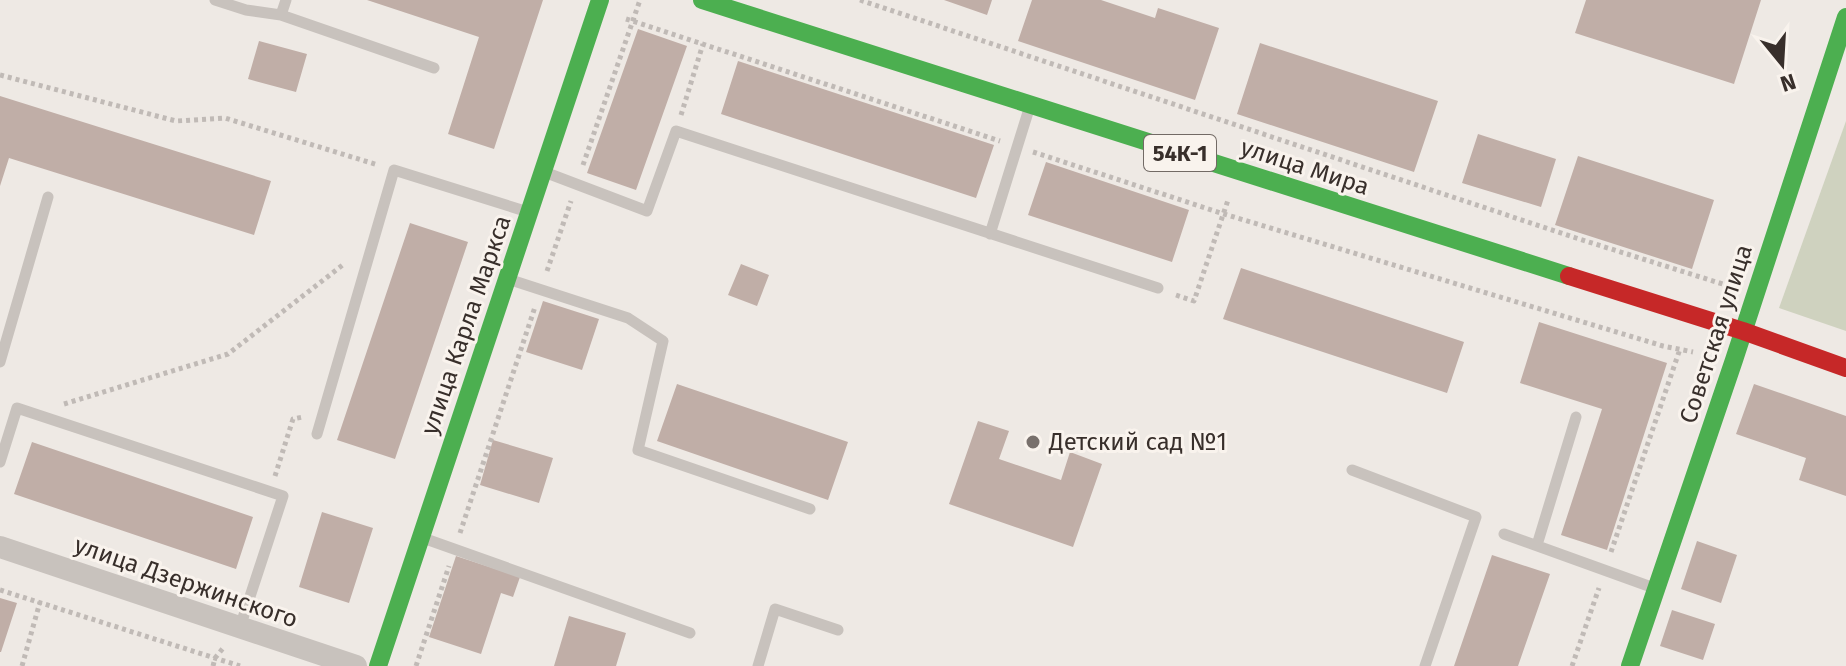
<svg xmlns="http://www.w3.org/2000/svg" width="1846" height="666" font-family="'Fira Sans',sans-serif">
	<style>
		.green { fill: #cfd2bf }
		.building { fill: #c0aea7 }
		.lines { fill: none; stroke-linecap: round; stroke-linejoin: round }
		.path { stroke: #c0bab6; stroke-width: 5; stroke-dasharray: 4 4; stroke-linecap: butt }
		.lane { stroke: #c8c2bd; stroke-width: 11 }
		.street { stroke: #c8c2bd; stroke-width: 22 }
		.fast { stroke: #4caf50; stroke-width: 18 }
		.jam { stroke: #c62828; stroke-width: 18 }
		.poi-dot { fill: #78706c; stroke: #f9f3ed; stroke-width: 3 }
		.labels { text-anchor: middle; stroke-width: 6; stroke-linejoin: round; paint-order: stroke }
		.shield { fill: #f9f3ed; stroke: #726a65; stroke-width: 2 }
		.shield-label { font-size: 22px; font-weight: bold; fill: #382f2b }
		.street-label { font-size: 24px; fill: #382f2b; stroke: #f9f3ed }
		.poi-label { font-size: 24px; fill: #382f2b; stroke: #f9f3ed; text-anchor: start }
	</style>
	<rect width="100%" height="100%" fill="#eee9e4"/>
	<path class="green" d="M1846 121V331L1779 308Z"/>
	<path class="building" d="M367 0H543L494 149 448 134 479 37Z
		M944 0H992L987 15Z
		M1032 0H1101L1155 18 1158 8 1219 28 1195 100 1018 41Z
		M1586 0H1761L1734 84 1575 33Z
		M638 29 687 46 636 190 587 173Z
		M259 41 307 54 296 92 248 79Z
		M1260 43 1438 101 1414 172 1237 114Z
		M738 61 994 145 976 198 721 114Z
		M0 96 271 181 254 235 9 158 0 186Z
		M1478 134 1556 159 1541 207 1462 183Z
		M1578 156 1714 200 1692 269 1555 225Z
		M1046 162 1189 210 1172 262 1028 215Z
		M410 223 468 242 395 459 337 440Z
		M741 264 769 275 757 306 728 295Z
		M1241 268 1464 342 1447 393 1223 319Z
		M543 301 599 319 582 370 526 352Z
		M1539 322 1667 363 1607 550 1561 535 1602 409 1520 383Z
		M677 384 848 442 828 500 657 441Z
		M1754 384 1846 416V496L1799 480 1806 458 1736 434Z
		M978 421 1009 431 999 459 1061 480 1070 452 1102 464 1073 547 949 504Z
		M493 440 553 458 539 503 480 485Z
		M32 442 253 517 236 569 14 494Z
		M322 512 373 528 349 603 299 587Z
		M1697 541 1737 555 1721 603 1681 589Z
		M1492 555 1550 574 1518 666H1454Z
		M456 556 520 577 513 597 501 593 481 654 429 637Z
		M0 598 17 603 1 652H0Z
		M1672 610 1715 624 1703 660 1660 646Z
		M569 616 626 633 616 666H554Z"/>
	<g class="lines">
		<path class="path" d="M860 0 1576 238 1729 286
			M626 19 1000 141
			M0 75 176 121 225 118 378 165
			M681 115 703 44
			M1033 152 1224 214 1663 346 1693 352
			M583 165 640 0
			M547 271 571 201
			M1176 295 1194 301 1228 200
			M64 404 228 354 344 264
			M275 476 293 419 303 417
			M460 533 535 307
			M1611 552 1680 349
			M0 590 240 666
			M22 666 40 602
			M213 666 215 658 224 647
			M416 666 449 566
			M1572 666 1599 588"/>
		<path class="lane" d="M215 0 246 10 281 15
			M286 0 281 15 434 68
			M547 173 647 211 676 131 1158 288
			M990 234 1029 109
			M511 280 628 318 663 341 638 450 810 509
			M0 362 48 197
			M317 434 394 170 528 212
			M0 462 17 408 283 496 240 627
			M1352 470 1476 517 1425 666
			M1504 534 1654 588
			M423 538 690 633
			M1537 545 1576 417
			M758 666 775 609 838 630"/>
		<path class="street" d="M0 547 356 666"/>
		<path class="fast" d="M702 0 1569 276
			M378 666 600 0
			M1630 666 1734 360 1846 17"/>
		<path class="jam" d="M1569 276 1743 331 1846 368"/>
	</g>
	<circle class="poi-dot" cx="1033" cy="442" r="8"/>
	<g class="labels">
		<rect class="shield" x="1144" y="135" width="72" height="36" rx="6"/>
		<g class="shield-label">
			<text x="1180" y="161">54К-1</text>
		</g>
		<g class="street-label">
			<text transform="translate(1305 167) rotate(18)" y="8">улица Мира</text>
			<text transform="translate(466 325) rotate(-71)" y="8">улица Карла Маркса</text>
			<text transform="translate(1716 334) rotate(-72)" y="8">Советская улица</text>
			<text transform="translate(186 582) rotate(19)" y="8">улица Дзержинского</text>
		</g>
		<g class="poi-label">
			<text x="1049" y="450">Детский сад №1</text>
		</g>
	</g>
	<g transform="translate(1782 64) rotate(162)" stroke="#f9f3ed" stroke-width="6" paint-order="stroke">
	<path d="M0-6L14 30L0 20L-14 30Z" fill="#382f2b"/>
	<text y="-12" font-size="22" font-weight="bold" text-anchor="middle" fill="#382f2b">N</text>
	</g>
</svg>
